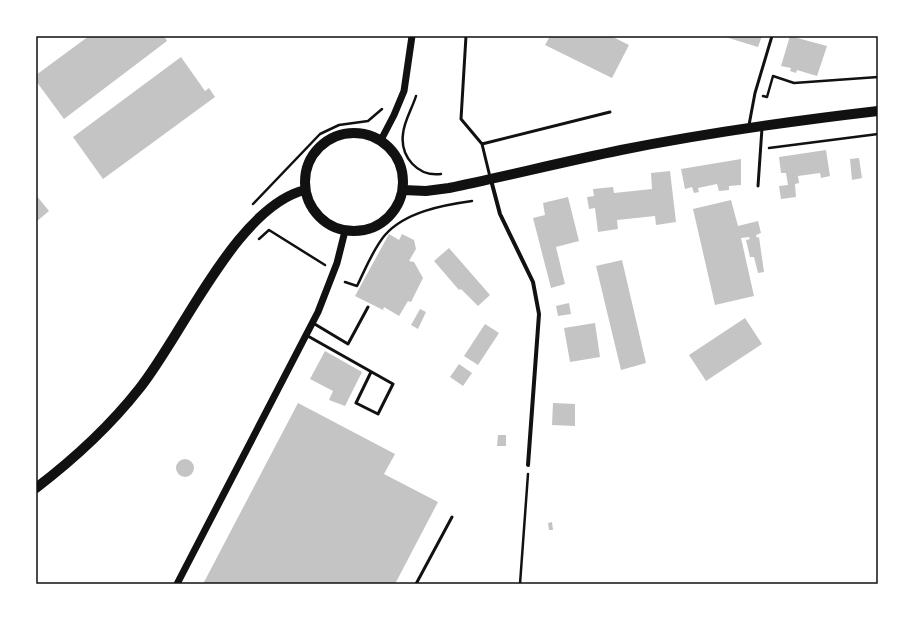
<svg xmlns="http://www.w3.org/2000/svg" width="914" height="620" font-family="'Golos Text',sans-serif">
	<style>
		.building { fill: #c4c4c4 }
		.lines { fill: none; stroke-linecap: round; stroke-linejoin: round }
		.path { stroke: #111; stroke-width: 2.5 }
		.service { stroke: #111; stroke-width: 3 }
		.minor { stroke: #111; stroke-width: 4 }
		.tertiary { stroke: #111; stroke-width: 7 }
		.primary { stroke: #111; stroke-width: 10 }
		.neatline { fill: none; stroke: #111; stroke-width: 1.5 }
	</style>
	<rect width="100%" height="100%" fill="#fff"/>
	<path class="building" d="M89 36H164L167 41 64 119 36 81V75Z
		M550 36H611L629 45 612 78 545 45Z
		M722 36H762L758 47Z
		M790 36 827 46 817 76 797 70 796 73 790 71 791 68 781 66Z
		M181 57 205 91 209 88 215 97 103 179 73 137Z
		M826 150 830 176 821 178 820 173 798 176 799 183 795 184 796 197 781 199 779 186 788 185 786 173H781L779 157Z
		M859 158 862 178 852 180 850 159Z
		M741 159V185L729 186V190L719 191 717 184 698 188 699 192 694 193 692 187 685 189 681 169Z
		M670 171 676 222 656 225 655 216 617 220 618 229 598 232 595 208 589 209 587 197 594 196 593 189 613 187 614 193 652 189 651 173Z
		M36 195 49 211 36 222Z
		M568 197 579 241 556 247 565 284 551 288 533 218 545 215 543 203Z
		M731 200 738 226 758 221 761 233 756 235 757 238 759 237 764 272 758 273 754 257H750L746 240 750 239 749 237 741 238 754 296 715 305 693 209Z
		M389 234 399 240 402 234 414 240 416 249 409 261 414 262 423 278 411 302 408 301 399 316 384 307 383 310 355 296Z
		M449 248 490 295 478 306 461 289 459 290 434 261Z
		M622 260 646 363 621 370 596 266Z
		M569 303 571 314 558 316 556 306Z
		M420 309 426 312 418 329 411 325Z
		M745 318 762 344 706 381 689 355Z
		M595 323 600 357 570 362 564 328Z
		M485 324 499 333 478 365 464 356Z
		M325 351 362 372 345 406 329 400 333 391 310 379Z
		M459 364 472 373 463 386 450 377Z
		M298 403 395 454 384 474 438 502 395 584H203Z
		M553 403 575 404V426L552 425Z
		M498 435H506V446H497Z
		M176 468a9 9 0 1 1 18 0a9 9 0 1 1-18 0Z
		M552 522 553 530H549L548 523Z"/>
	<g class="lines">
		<path class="path" d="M416 96C412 109 404 121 403 134 400 157 418 177 441 174
			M763 96 767 97 773 76 794 83 878 77
			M769 148 878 134
			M253 204 320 134 339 125 368 121 382 109
			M259 239 269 230 325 265
			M345 282 357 286C365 270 373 249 385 235 405 212 443 205 472 201
			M520 584 528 474"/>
		<path class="service" d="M466 36 461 119 482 144 490 177
			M749 125 755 93 772 36
			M482 144 610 112
			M758 186 762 128
			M313 323 348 344 368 307
			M306 335 393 384 378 414 356 403 371 372
			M416 584 452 517"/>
		<path class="minor" d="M491 180 500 214 533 282 539 314 528 465"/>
		<path class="tertiary" d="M381 140 394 115 404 91 412 36
			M177 584 318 312 337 263 345 231"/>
		<path class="primary" d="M305 182a49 49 0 1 1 98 0a49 49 0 1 1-98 0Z
			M403 190 426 191 449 188C506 176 563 162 621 150 706 133 792 121 878 111
			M36 488C74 459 109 427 139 389 182 336 237 206 305 190"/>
	</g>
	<rect width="914" height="620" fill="none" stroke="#ffffff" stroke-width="74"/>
	<rect x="37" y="37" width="840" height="546" class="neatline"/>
</svg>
